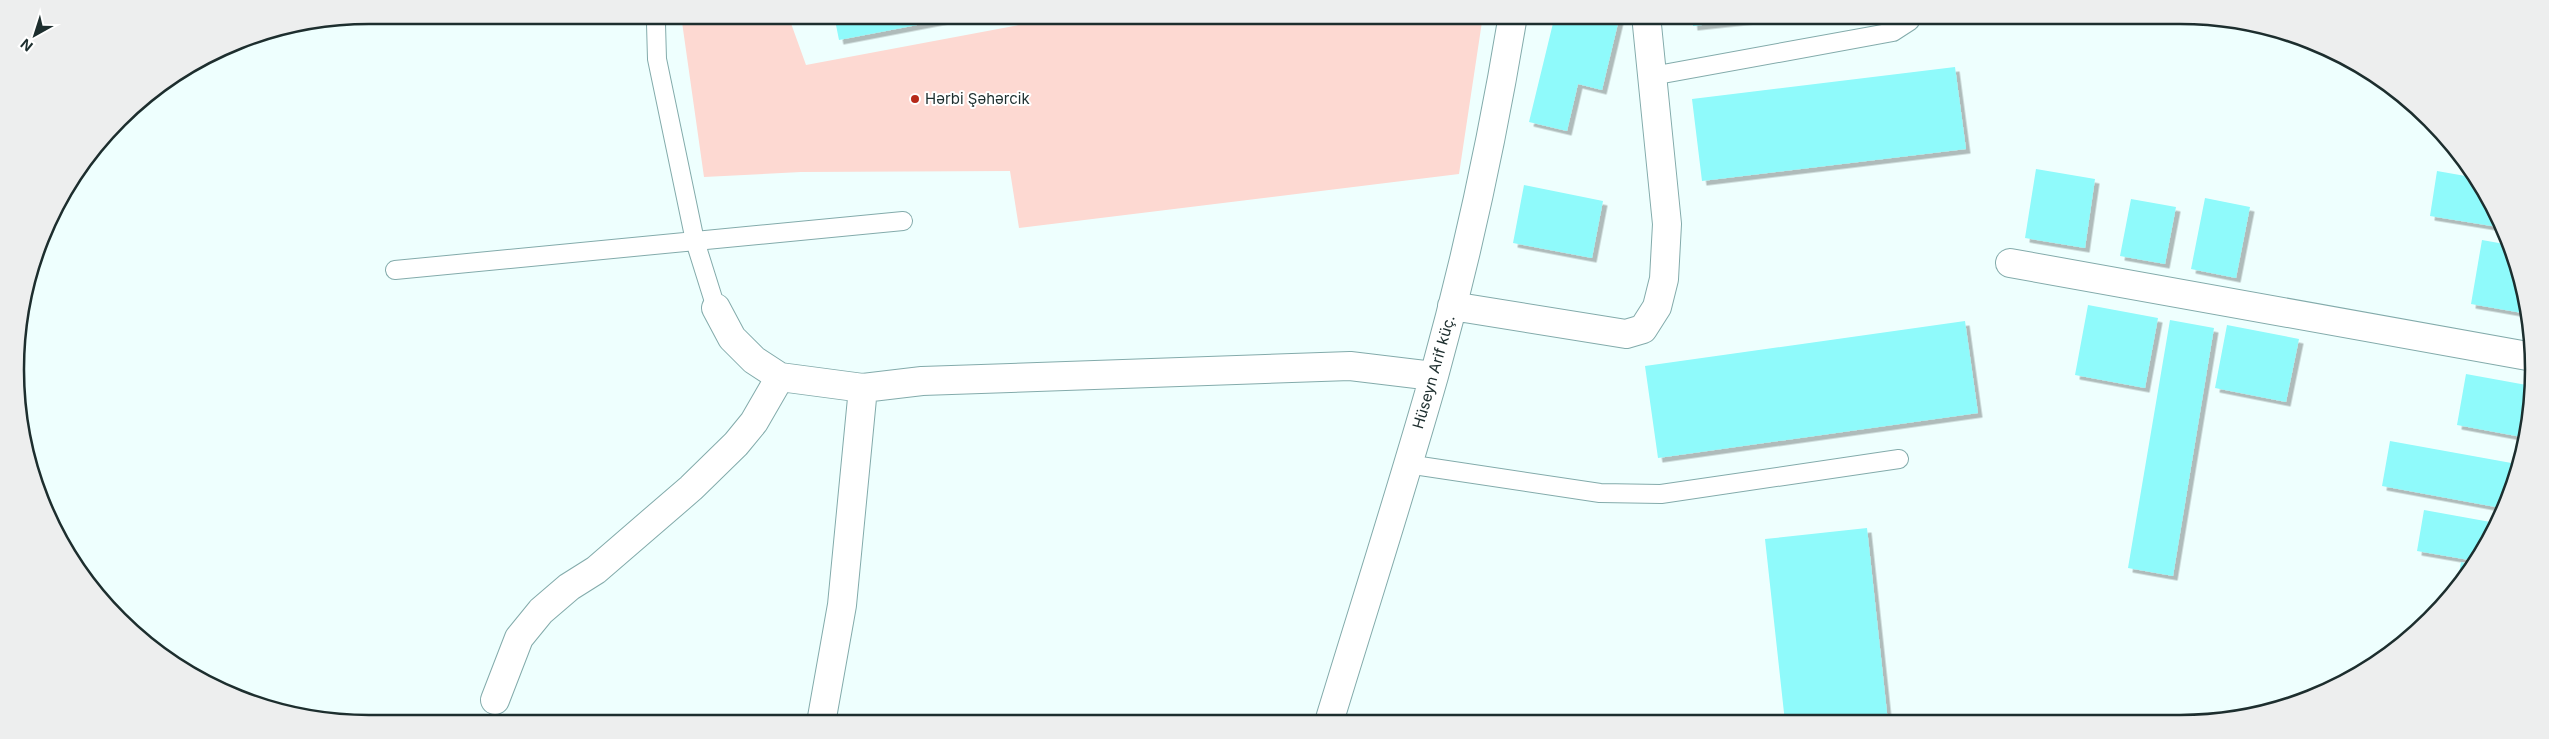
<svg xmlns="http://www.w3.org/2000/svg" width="2549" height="739" font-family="Inter,sans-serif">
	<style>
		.green { fill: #fdd9d2 }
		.building { fill: #8ffafb; filter: url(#shadow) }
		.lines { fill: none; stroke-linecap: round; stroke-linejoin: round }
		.lane-casing { stroke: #83abab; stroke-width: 20 }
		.street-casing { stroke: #83abab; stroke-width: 30 }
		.lane { stroke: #fff; stroke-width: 18 }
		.street { stroke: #fff; stroke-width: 28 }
		.poi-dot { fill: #b62919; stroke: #fff; stroke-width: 2 }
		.labels { text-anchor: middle; stroke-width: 4; stroke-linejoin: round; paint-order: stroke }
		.poi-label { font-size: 15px; fill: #1d2e2e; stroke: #fff; text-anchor: start }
		.street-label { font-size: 15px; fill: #1d2e2e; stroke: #fff }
		.rim { fill: none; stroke: #1d2e2e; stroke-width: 2.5 }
	</style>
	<defs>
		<filter id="shadow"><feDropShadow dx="4.5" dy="4.5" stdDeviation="0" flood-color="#0004"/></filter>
	</defs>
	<rect width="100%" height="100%" fill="#eefffe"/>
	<path class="green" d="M681 15H788L806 65 1072 15H1483L1459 174 1019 228 1010 171 801 172 704 177Z"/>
	<path class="building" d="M834 15H963L964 16 839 40Z
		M1555 15H1620L1602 90 1578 84 1567 131 1529 122Z
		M1692 15H1775L1776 17 1693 26Z
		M1955 67 1966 149 1702 181 1692 99Z
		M2036 169 2095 179 2085 248 2025 238Z
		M2437 171 2477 178 2504 228 2430 216Z
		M1524 185 1603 201 1592 258 1513 243Z
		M2205 198 2250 207 2236 278 2191 269Z
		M2131 199 2176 207 2165 264 2120 256Z
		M2482 240 2510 245 2527 300 2528 314 2471 304Z
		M2088 305 2158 318 2145 388 2075 375Z
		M2170 320 2214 328 2173 576 2128 568Z
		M1965 321 1978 413 1658 458 1645 366Z
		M2227 325 2299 339 2286 402 2215 388Z
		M2466 374 2532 386 2527 438 2457 425Z
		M2390 441 2517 464 2501 508 2382 486Z
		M2424 510 2496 523 2487 546 2475 561 2417 551Z
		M1867 528 1888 722H1785L1765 539Z
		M2461 562 2473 565 2457 585Z"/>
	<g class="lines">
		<g class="lane-casing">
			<path id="lane" d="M659 15 656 24 657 59 695 241 716 308
				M1652 76 1893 32 1910 21 1912 15
				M395 270 903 221
				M1407 464 1600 493 1661 494 1899 459"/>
		</g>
		<g class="street-casing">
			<path id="street" d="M2010 263 2533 357
				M1452 306 1626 334 1643 329 1657 307 1664 279 1667 224 1646 15
				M716 308 732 338 754 360 780 377 863 388 922 381 1350 366 1433 376
				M495 700 519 638 541 611 569 587 596 570 691 488 736 444 754 422 780 377
				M1329 722C1364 607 1401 492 1434 376 1467 257 1493 136 1513 15
				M821 723 842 605 863 388"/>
		</g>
		<use href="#lane" class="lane"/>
		<use href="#street" class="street"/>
	</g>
	<circle class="poi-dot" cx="915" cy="99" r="5"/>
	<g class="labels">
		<g class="poi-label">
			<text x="925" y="104">Hərbi Şəhərcik</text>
		</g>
		<g class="street-label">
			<text transform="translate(1434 372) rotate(-74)" y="5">Hüseyn Arif küç.</text>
		</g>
	</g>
	<path d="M0 0H2549V739H0ZM369 24H2180A345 345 0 0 1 2525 369V370A345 345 0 0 1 2180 715H369A345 345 0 0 1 24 370V369A345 345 0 0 1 369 24Z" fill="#edeeee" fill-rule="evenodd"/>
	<path class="rim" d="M369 24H2180A345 345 0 0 1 2525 369V370A345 345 0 0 1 2180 715H369A345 345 0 0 1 24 370V369A345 345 0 0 1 369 24Z"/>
	<g transform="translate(35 35) rotate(219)" stroke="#ffffff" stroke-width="4" paint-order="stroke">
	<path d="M0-4L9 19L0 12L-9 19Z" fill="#1d2e2e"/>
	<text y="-8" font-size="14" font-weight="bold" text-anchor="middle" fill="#1d2e2e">N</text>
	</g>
</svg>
